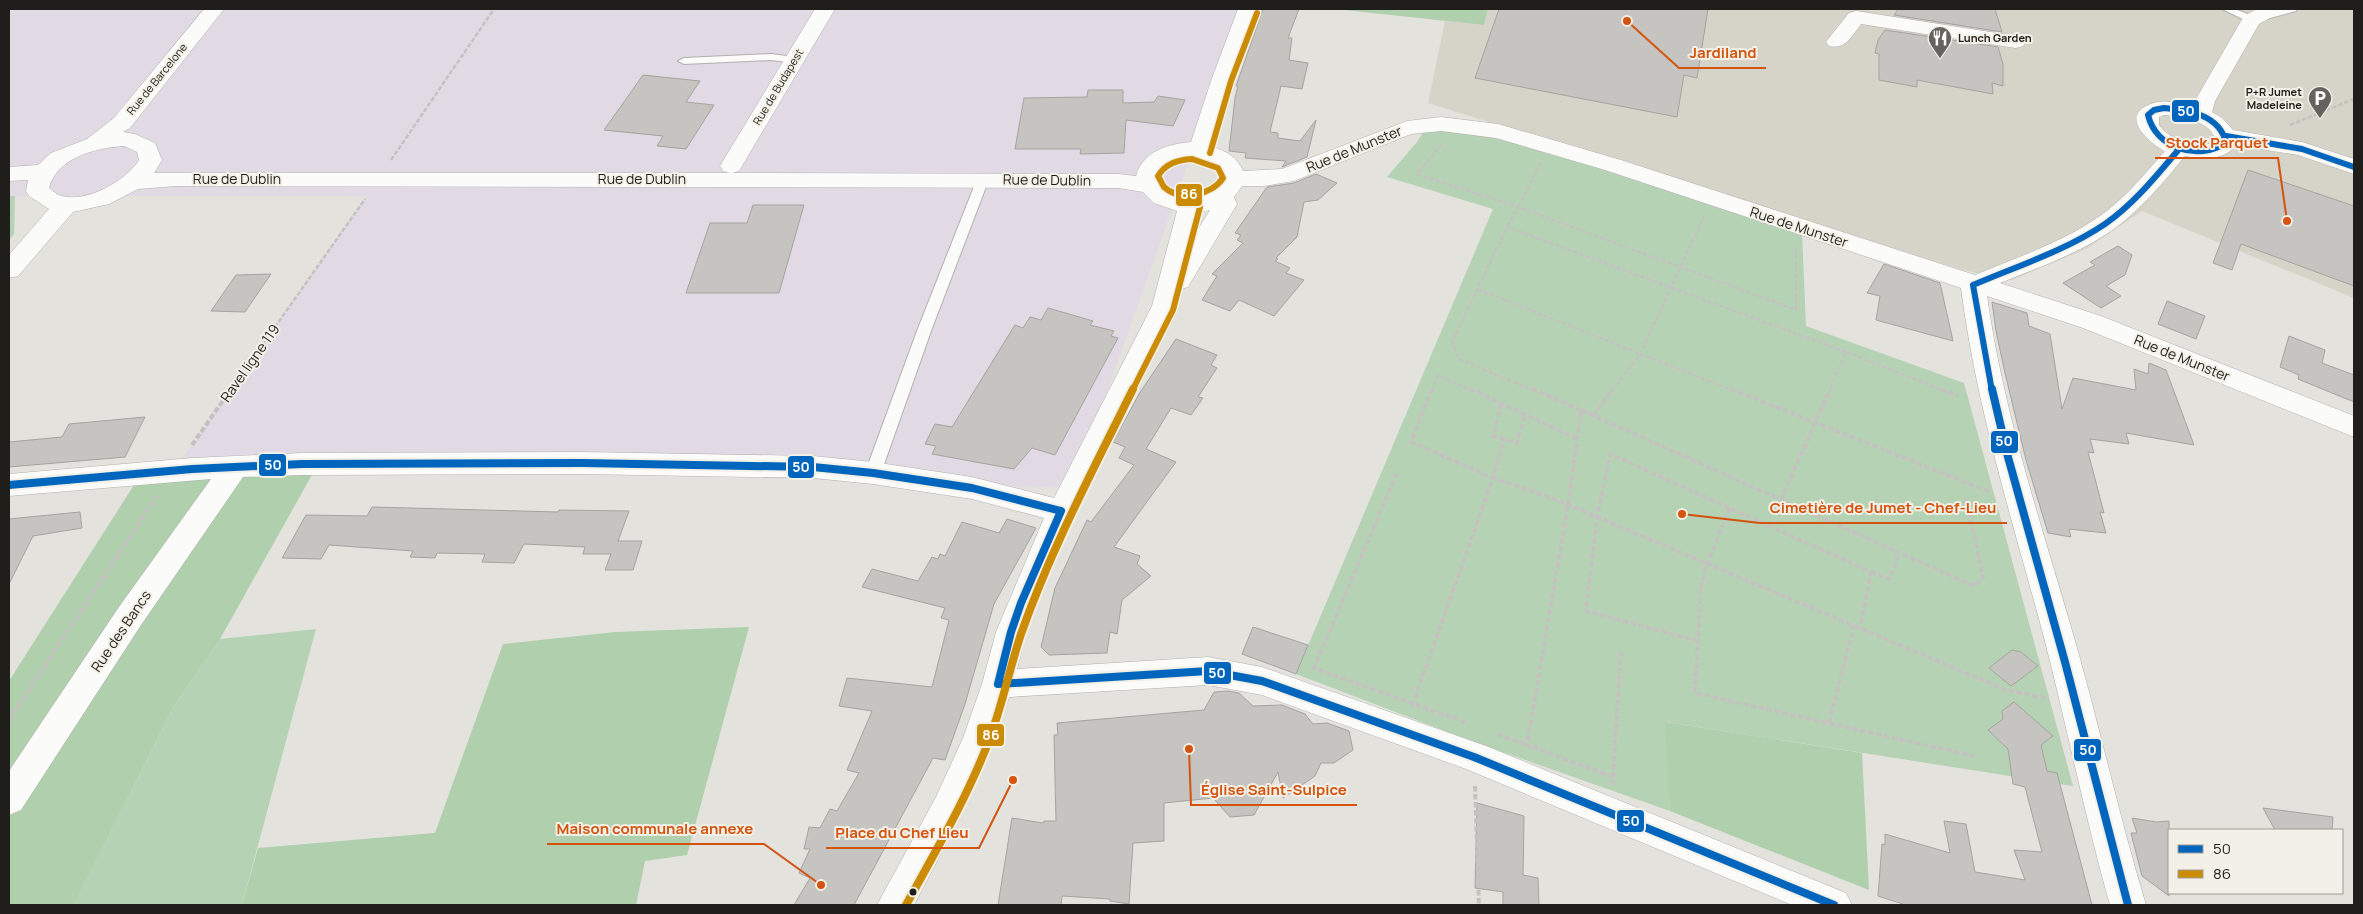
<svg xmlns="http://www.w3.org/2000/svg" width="2363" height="914" font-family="Manrope,sans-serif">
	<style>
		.built { fill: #d6d3c9 }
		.industrial { fill: #e1dae4 }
		.green { fill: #b5d3b4 }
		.forest { fill: #afcfad }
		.building { fill: #c6c4c0; stroke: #a5a39f }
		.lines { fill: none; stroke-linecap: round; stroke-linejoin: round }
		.lane-casing { stroke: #b1b0ad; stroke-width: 2 }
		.street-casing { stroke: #b1b0ad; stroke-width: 1 }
		.path-far1 { stroke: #c4c2c0; stroke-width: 2.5; stroke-dasharray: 4.5 2; stroke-linecap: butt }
		.path { stroke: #c4c2c0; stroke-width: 4; stroke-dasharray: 5.5 2.5; stroke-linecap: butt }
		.lane { fill: #fbfbfa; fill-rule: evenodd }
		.street { fill: #fbfbfa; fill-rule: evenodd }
		.bus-1-far1-casing { stroke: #f3f0e7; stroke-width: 9 }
		.bus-1-casing { stroke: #f3f0e7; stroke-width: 12 }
		.bus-2-far1-casing { stroke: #f3f0e7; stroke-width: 9 }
		.bus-2-casing { stroke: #f3f0e7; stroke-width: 12 }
		.bus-1-far1 { stroke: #0065bd; stroke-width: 6 }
		.bus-1 { stroke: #0065bd; stroke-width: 8 }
		.bus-2-far1 { stroke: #cc8b05; stroke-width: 6 }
		.bus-2 { stroke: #cc8b05; stroke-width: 8 }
		.bus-dot { fill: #1f1e1b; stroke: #f3f0e7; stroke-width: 2 }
		.labels { text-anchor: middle; stroke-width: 4; stroke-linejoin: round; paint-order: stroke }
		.far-poi-label { font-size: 11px; font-weight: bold; fill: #1f1e1b; stroke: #f3f0e7; text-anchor: start }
		.far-street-label { font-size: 11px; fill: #1f1e1b; stroke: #f3f0e7 }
		.street-label { font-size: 14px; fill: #1f1e1b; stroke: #f3f0e7 }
		.leader { fill: none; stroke: #d4530e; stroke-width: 2 }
		.callout-dot { fill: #d4530e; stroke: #f3f0e7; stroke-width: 2 }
		.callout-label { font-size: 15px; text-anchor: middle; font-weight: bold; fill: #d4530e; stroke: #f3f0e7; stroke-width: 4; stroke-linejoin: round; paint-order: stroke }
		.line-badge { stroke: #f3f0e7; stroke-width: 2 }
		.badge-label { font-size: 14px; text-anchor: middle; font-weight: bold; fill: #fff }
	</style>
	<rect width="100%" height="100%" fill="#e3e2dd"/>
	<path class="built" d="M1488 9H2354V298L2142 211 2086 249 2012 280 1963 270 1428 103 1445 21 1484 25Z"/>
	<path class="industrial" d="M9 9H1243L1073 488 182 459 367 196H9Z"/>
	<path class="green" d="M1427 126 1510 140 1802 233 1806 326 1964 383 2073 786 1666 722 1670 811 1474 742 1296 674 1493 209 1387 177 1417 142Z
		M9 196H15L14 234 9 240Z
		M316 629 242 905H74L174 706 220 639Z"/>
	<path class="forest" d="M1335 9H1488L1484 25Z
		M318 464 220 639 174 706 74 905H9V799L137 612 9 796V681L141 474Z
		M749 627 687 855 645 861 636 905H242L258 848 435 833 503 644 615 632Z
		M1665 722 1862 753 1869 890 1670 811Z"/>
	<path class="building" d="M1263 9H1299L1288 38H1292L1289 60 1308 63 1302 89 1281 86 1270 132 1278 133V138L1300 141 1316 120 1307 157 1282 167 1286 161 1245 158 1246 153 1229 151 1235 98 1238 86H1236Z
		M1499 9H1708L1697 78 1684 75 1677 117 1475 78Z
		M1898 9H1995L2002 32 1894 15Z
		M1885 30 1998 47 2003 64V86L1992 83 1993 94 1917 80V87L1879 80V54L1875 53 1878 40Z
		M643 75 700 81 686 102 714 105 686 149 657 146 663 136 604 130Z
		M1088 90H1123V103L1154 102 1158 96 1185 100 1173 126 1126 120 1124 153 1080 154 1081 149H1015L1024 98 1087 97Z
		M2248 170 2354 206V286L2241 244 2232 270 2213 263Z
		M1316 174 1337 183 1318 200 1304 202 1297 237 1276 258 1278 259 1275 261 1290 268 1286 273 1304 280 1274 316 1239 300 1230 311 1202 300 1217 276 1212 274 1243 243 1237 240 1241 235 1235 233 1267 187 1294 183Z
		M753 205H804L779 293H686L710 223H747Z
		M2118 246 2132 255 2125 275 2106 286 2121 296 2101 308 2063 283 2095 265 2090 262Z
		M1884 264 1940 283 1953 341 1876 320 1880 296 1867 293Z
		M271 274 245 312 211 311 236 275Z
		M2167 301 2205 316 2196 339 2158 324Z
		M1992 302 2027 313 2029 326 2050 334 2062 409 2073 378 2136 390 2134 369 2148 374 2149 363 2166 370 2194 445 2126 433 2129 444 2090 439 2094 453 2088 452 2104 513 2100 512 2106 533 2069 529 2071 537 2048 533 2026 460 2005 373 1996 331Z
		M1048 308 1093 321 1090 325 1114 331 1111 336 1118 338 1055 455 1032 448 1014 469 932 454 936 446 925 444 935 424 952 427 1015 325 1023 328 1030 317 1041 320Z
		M2289 336 2325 350 2322 363 2354 375V402L2298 379 2299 375 2280 367Z
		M1176 339 1217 355 1211 365 1217 368 1198 397 1203 398 1191 415 1171 408 1146 449 1176 462 1114 547 1140 556 1137 564 1151 576 1122 600 1117 634 1110 632 1107 653 1049 655 1041 647 1055 588 1087 520 1091 522 1134 465 1119 458 1125 447 1113 442 1139 394Z
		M145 417 125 457 9 467V442L62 437 69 424Z
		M372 507 558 512 559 510 629 511 618 541H642L633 570H605L611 554H583L585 547 524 544 514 563 482 562 485 554 437 553 435 558 410 557 413 551 329 545 321 559 282 558 306 515 367 516Z
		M80 512 82 528 33 536 9 584V519Z
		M1007 519 1036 528 994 604 965 704 945 760 933 758 854 905H794L810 878 799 873 810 849H804L809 827 820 828 830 809 837 811 859 773 847 770 872 711 839 706 847 678 932 687 949 620 941 618 945 608 862 587 872 569 918 581 932 557 938 559 940 554 945 556 962 522 999 533Z
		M1253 627 1308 645 1296 674 1242 654Z
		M2012 650 2021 652 2038 666 2011 686 1989 668Z
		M1228 691 1239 693 1253 706 1282 705 1305 714 1313 724 1327 723 1349 731 1353 750 1334 763H1321L1315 776 1283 798 1278 772 1254 815 1230 817 1213 798 1164 803V841L1133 843 1129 904 1110 901V899L1062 896 1061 905H998L1012 818 1043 823 1044 821H1056L1054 735H1058L1057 723 1204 710 1214 692Z
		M2014 702 2053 736 2041 745 2047 771 2057 773 2092 905H1906L1878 896 1882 844 1885 845V834L1950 853 1944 821 1966 824 1975 872 2025 880 2014 850 2042 852 2025 787 2013 784 2008 749 1988 730 2003 719 2002 711Z
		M1477 803 1524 816 1523 875 1538 878 1539 905H1503V892L1475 888Z
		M2263 808 2333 817 2332 830H2275Z
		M2132 818 2156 822 2169 821V896L2142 876 2131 833H2137Z"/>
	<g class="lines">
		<g class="lane-casing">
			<path id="lane" d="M2222 9H2235L2252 16 2281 9H2297L2296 11 2251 23Z
				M771 54 795 57 801 60 795 63 771 60 684 64 678 61 684 58Z
				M983 175 989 179 931 331 881 473 878 477 873 479 868 477 865 473 917 331 977 179Z"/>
		</g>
		<g class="street-casing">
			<path id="street" d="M204 9H224L130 128 123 132 135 134 155 143 162 160 154 173H730L723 171 720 166 815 9H835L742 166 739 171 732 173 1118 174 1136 176C1143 151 1168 144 1191 142L1212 78 1238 9H1258L1232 78 1212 147C1227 151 1237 157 1243 171L1282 169 1407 121 1441 117 1498 124 1621 160 1975 275C2016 258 2060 243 2097 218 2124 200 2144 175 2165 151 2151 144 2121 119 2146 106 2160 98 2178 102 2192 106L2244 16 2257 9H2282L2279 13 2259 24 2215 101 2212 112 2222 118 2233 130 2302 142 2354 159V174L2298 155 2236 145C2225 161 2202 159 2185 156 2166 179 2147 202 2124 221 2089 250 2042 266 2000 283L2101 316 2354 416V437L2083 328 1987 296C2003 410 2039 517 2071 627 2098 719 2118 813 2146 905H2110C2084 814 2066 721 2042 630 2011 516 1976 405 1961 288L1605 170 1496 138 1441 131 1411 134 1294 181 1264 186H1242L1234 197 1237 204 1188 287 1181 289 1176 306 1075 511 1026 632 1017 669 1208 657 1262 667 1486 746 1846 893 1852 905H1792L1466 769 1262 695 1208 685 1009 697C985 770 950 837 914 905H877L936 797 963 738 982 684 996 632 1044 518 972 499 873 484 813 478 582 474 302 475 243 477 141 625 21 810 9 815V771L119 607 211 479 9 496V474L192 458 302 453 582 452 813 456 873 462 972 477 1054 498 1152 306 1177 211 1154 203 1143 192 1118 188 176 186 138 189 109 204 73 212 18 276 9 278V255L49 209 29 196 26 191 28 180 9 181V167L38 165 51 153 87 139 114 118ZM2164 115C2179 116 2215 122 2215 141 2200 152 2168 139 2159 125V117ZM124 146 137 152 139 160C126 181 84 205 59 195 56 194 52 190 49 188 57 157 96 148 124 146ZM1193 156C1267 175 1172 228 1158 175 1165 160 1178 157 1193 156ZM1210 210 1194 236 1200 212Z
				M1856 11 2016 36 2023 38 2026 42 2023 46 2016 48 1861 24C1852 36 1845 50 1829 46L1826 42 1829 38 1849 13Z"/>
		</g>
		<path class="path-far1" d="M2290 125 2354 99
			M1442 144 1417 174 1518 207 1507 227
			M391 160 494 9
			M1518 207 1541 163
			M1521 208 1796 310V246
			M1477 289 1734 391
			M1846 352 1945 391
			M230 391 365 199
			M1432 391 1438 375 1472 391
			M1535 391 1459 359 1452 342 1507 227 1846 352 1829 391
			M1612 391 1640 354 1704 217"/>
		<path class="path" d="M1432 389 1411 442 1493 478 1504 439
			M1470 389 1576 438
			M1532 389 1581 410
			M1731 389 1990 492
			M1941 389 1958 396
			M1501 404 1493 436 1517 443 1525 415
			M1593 416 1613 389
			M192 445 231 389
			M1397 473 1314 668 1467 723
			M1781 500 1830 389
			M1730 508 1707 564 1701 587 1695 693 1974 756
			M1871 572 1890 579 1899 553
			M1698 641 1586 611 1597 518 1610 454 1871 572 1860 628
			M1412 706 1493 478 1552 498 2006 690 2045 698
			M9 720 157 496
			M1829 723 1854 626
			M1497 734 1527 745
			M1613 777 1621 649
			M1612 785 1613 777 1527 745 1568 505 1581 410 1974 586 1983 578 1966 499
			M1475 786 1479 905"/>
		<use href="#lane" class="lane"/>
		<use href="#street" class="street"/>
		<g class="bus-1-far1-casing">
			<path id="bus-1-far1" d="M2164 108C2189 110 2220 115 2226 143 2198 161 2156 149 2148 115L2154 110Z
				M2226 136 2302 149 2354 167
				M1973 285 1992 391
				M1973 285C2017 266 2065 251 2105 224 2134 204 2157 175 2180 148"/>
		</g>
		<g class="bus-1-casing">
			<path id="bus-1" d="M1992 389 2008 457 2065 662 2128 905
				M9 485 192 469 302 464 582 463 813 467 873 473 972 488 1061 511
				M998 684 1208 671 1262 681 1474 757 1834 905
				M998 684 1011 632 1021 603 1061 511"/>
		</g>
		<g class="bus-2-far1-casing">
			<path id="bus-2-far1" d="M1210 153 1231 81 1257 13
				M1192 159 1218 168 1223 178C1212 195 1180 202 1164 187 1162 184 1160 179 1158 176 1166 163 1178 160 1192 159Z
				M1132 391 1173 310 1200 207"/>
		</g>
		<g class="bus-2-casing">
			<path id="bus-2" d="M906 905C935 852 966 800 988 743 1002 707 1009 670 1021 634 1051 549 1093 470 1133 389"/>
		</g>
		<use href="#bus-1-far1" class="bus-1-far1"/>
		<use href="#bus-1" class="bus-1"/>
		<use href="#bus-2-far1" class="bus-2-far1"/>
		<use href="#bus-2" class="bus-2"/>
	</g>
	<defs>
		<g id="restaurant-pin" transform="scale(1.25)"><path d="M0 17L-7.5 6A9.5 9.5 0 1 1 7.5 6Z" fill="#64635f" stroke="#f3f0e7"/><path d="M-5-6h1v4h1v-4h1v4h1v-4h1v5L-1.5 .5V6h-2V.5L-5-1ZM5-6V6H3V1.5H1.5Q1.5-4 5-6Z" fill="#fff"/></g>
		<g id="parking-pin" transform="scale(1.25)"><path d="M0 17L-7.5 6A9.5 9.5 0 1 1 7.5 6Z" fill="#64635f" stroke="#f3f0e7"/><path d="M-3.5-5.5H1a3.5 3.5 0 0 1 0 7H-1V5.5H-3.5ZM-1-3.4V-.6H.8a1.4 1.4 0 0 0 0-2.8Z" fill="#fff"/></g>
	</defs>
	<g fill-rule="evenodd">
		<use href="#restaurant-pin" x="1940" y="38"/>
		<use href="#parking-pin" x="2320" y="98"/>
	</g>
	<circle class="bus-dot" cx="913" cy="892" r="4.5"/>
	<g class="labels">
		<g class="far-poi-label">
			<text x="1958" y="42">Lunch Garden</text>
			<text x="2302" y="96" text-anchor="end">P+R Jumet<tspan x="2302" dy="13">Madeleine</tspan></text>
		</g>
		<g class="far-street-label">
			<text transform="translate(157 79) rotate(-51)" y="4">Rue de Barcelone</text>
			<text transform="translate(778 87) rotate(-59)" y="4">Rue de Budapest</text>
		</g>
		<g class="street-label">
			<text transform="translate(1354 149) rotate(-22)" y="5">Rue de Munster</text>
			<text x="237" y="184">Rue de Dublin</text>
			<text x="642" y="184">Rue de Dublin</text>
			<text transform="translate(1047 180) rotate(1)" y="5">Rue de Dublin</text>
			<text transform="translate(1799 227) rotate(18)" y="5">Rue de Munster</text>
			<text transform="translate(2182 358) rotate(22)" y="5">Rue de Munster</text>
			<text transform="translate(250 363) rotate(-55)" y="5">Ravel ligne 119</text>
			<text transform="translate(121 631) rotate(-56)" y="5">Rue des Bancs</text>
		</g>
	</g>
	<path class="leader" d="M1627 21L1679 68H1766M2287 221L2278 158H2155M1682 514L1760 523H2007M1189 749L1191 805H1357M821 885L764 844H547M1013 780L979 848H826"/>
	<g class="callout-dot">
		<circle cx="1627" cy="21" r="5"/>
		<circle cx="2287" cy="221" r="5"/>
		<circle cx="1682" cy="514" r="5"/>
		<circle cx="1189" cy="749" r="5"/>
		<circle cx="821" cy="885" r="5"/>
		<circle cx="1013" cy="780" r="5"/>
	</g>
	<g class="callout-label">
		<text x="1723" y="58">Jardiland</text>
		<text x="2217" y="148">Stock Parquet</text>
		<text x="1883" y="513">Cimetière de Jumet - Chef-Lieu</text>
		<text x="1274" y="795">Église Saint-Sulpice</text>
		<text x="655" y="834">Maison communale annexe</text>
		<text x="902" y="838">Place du Chef Lieu</text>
	</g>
	<g class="line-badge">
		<rect x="2171" y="99" width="29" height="24" rx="5" fill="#0065bd"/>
		<rect x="1175" y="183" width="28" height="24" rx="5" fill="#cc8b05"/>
		<rect x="1990" y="430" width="29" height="24" rx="5" fill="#0065bd"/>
		<rect x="258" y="453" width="29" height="24" rx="5" fill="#0065bd"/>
		<rect x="787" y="455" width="28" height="24" rx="5" fill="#0065bd"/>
		<rect x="1203" y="661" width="29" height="24" rx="5" fill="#0065bd"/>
		<rect x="976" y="723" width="29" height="24" rx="5" fill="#cc8b05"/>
		<rect x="2073" y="738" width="29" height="24" rx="5" fill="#0065bd"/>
		<rect x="1616" y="809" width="29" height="24" rx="5" fill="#0065bd"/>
	</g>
	<g class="badge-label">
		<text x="2186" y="116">50</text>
		<text x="1189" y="199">86</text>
		<text x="2004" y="446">50</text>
		<text x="273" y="470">50</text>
		<text x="801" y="472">50</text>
		<text x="1217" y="678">50</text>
		<text x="991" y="740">86</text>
		<text x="2088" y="755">50</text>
		<text x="1631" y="826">50</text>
	</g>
	<rect width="2363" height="914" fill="none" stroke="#1f1e1b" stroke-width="20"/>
	<rect x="2168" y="829" width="175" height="65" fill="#f3f0e7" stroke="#9e9c95"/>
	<rect x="2178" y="845" width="25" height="8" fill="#0065bd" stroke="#9e9c95"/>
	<text x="2213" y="854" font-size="15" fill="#1f1e1b">50</text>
	<rect x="2178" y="870" width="25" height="8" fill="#cc8b05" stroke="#9e9c95"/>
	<text x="2213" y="879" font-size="15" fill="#1f1e1b">86</text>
</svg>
